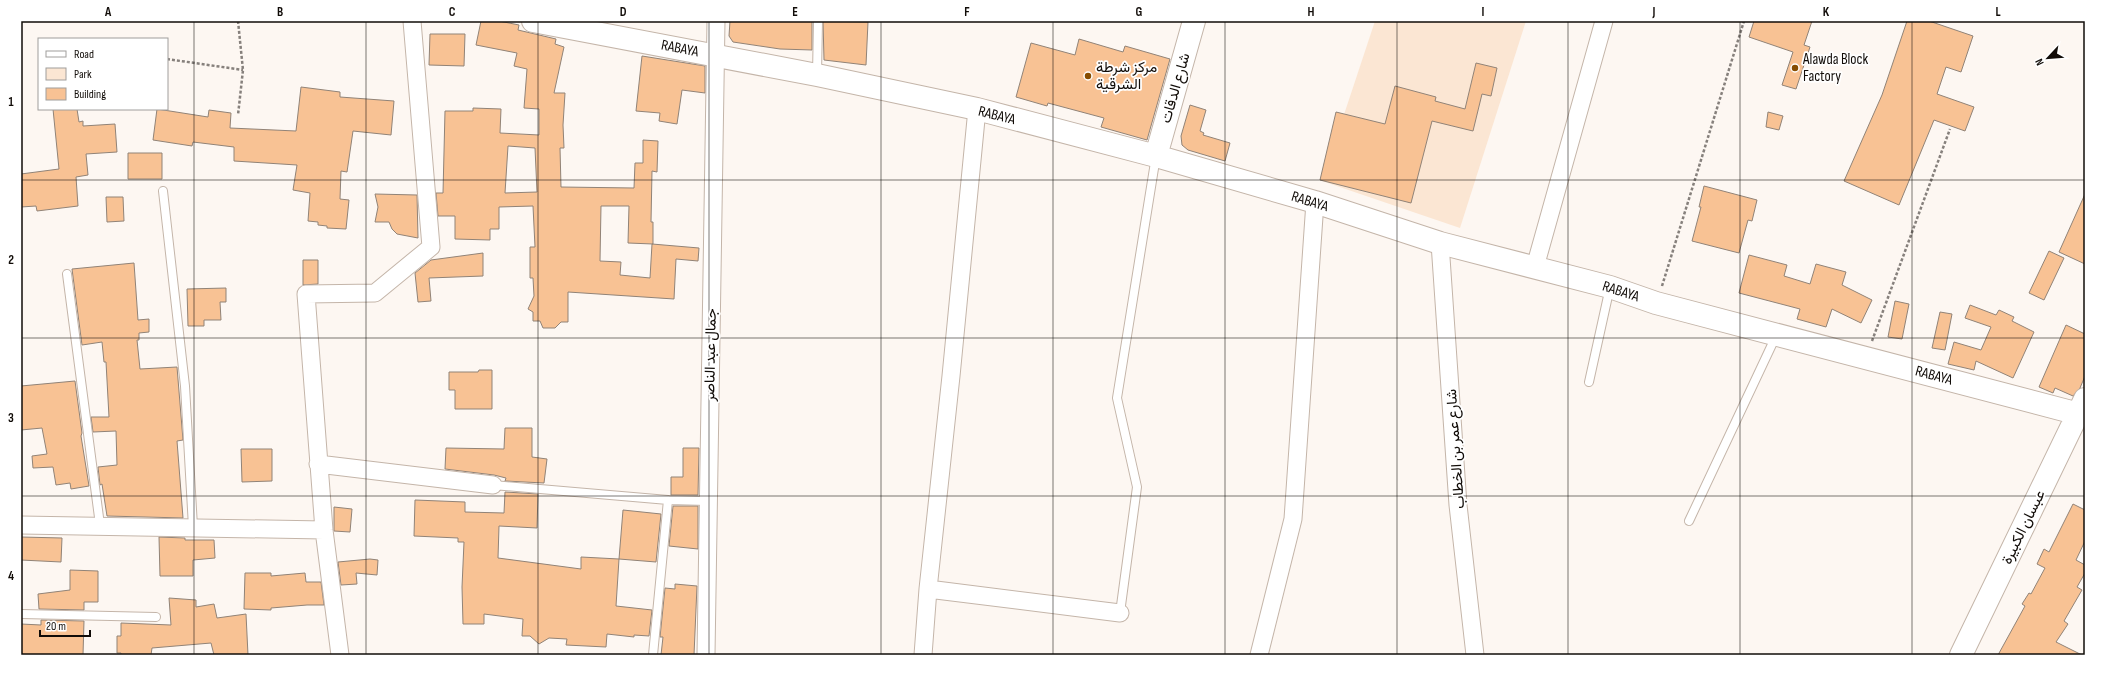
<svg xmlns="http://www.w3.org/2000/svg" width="2106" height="676" font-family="'Sofia Sans Condensed',Vazirmatn,sans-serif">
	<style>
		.green { fill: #fbe6d3 }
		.building { fill: #f8c294; stroke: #918377; fill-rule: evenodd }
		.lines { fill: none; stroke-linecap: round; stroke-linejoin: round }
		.lane-casing { stroke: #c4b5a9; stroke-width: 10 }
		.street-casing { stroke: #c4b5a9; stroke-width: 19 }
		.secondary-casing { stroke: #c4b5a9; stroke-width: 24 }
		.path { stroke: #86807c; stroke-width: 2.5; stroke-dasharray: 3 2; stroke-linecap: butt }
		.lane { stroke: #fff; stroke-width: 8 }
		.street { stroke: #fff; stroke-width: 17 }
		.secondary { stroke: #fff; stroke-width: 22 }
		.grid { fill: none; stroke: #110c08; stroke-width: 1; stroke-opacity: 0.55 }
		.poi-dot { fill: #864c01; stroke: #fff; stroke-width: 1.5 }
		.labels { text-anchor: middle; stroke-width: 3.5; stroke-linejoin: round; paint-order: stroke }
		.street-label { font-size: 15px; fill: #110c08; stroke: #fff }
		.poi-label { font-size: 15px; fill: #110c08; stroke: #fff; text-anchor: start }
		.neatline { fill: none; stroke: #110c08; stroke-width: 1.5 }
		.grid-label { font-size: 13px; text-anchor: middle; font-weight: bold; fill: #110c08 }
	</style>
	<rect width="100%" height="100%" fill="#fdf7f2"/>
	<path class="green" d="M1375 21H1526L1460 228 1322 181Z"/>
	<path class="building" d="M481 21H499L519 25 518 30 556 39 555 44 564 47 554 93H565L563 125 564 148H560L561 187 634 188 635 163H643V140L658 141 657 172 652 171 651 222H653V244L628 243 629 206H601L600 261 621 262 620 275 650 278 652 244 699 248 698 261 676 259 674 299 568 292V322H561L555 328H543L540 321H533V312L528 309 534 296 533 278H530V247H535L533 206 499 207V229H490V240L455 239V216H438L436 193H443L445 111H473V108L501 109 500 133 539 135V109L524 108 527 69 514 66 517 53 476 45ZM508 146 535 148 537 192 505 193Z
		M730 21H812V50L780 49 733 42 729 36Z
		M823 21 868 22 866 65 824 60Z
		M1754 21H1812L1804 45 1810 47 1796 89 1782 85 1793 52 1749 37Z
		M1907 21H1929L1973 36 1961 72 1946 67 1937 94 1974 107 1965 131 1934 120 1899 205 1844 181 1882 95Z
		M430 34H465L464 66 429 65Z
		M1079 39 1123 52 1125 46 1170 59 1147 140 1101 127 1104 118 1048 103 1047 106 1016 97 1031 43 1075 55Z
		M642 56 705 66V93L682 90 677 124 659 121 660 113 636 111Z
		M1476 63 1497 68 1491 96 1482 94 1473 131 1432 121 1411 203 1320 180 1336 112 1385 124 1395 86 1436 97 1435 101 1465 109Z
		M301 87 340 92V97L394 101 391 135 353 131 347 172 341 171 340 199 349 200 346 229 327 228V226L318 225V222L308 221 310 193 293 190 297 165 234 161V147L193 142 192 146 153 140 157 109 208 117 209 110 231 113 230 128 296 131Z
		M1190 105 1206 110 1200 131 1204 133 1203 135 1230 143 1225 161 1188 150 1182 145 1181 136Z
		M53 109H77L79 122 83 121V126L115 124 117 152 86 154 88 175 76 177 78 206 37 211 36 206 21 207V174L59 169Z
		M1768 112 1783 116 1779 130 1766 127Z
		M128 153H162V179H128Z
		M1704 186 1757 200 1752 221 1748 220 1739 253 1692 241 1701 207H1699Z
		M375 194 417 195 418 238 397 234 392 229 389 222H375L378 207Z
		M2085 194V264L2059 252Z
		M106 197H123L124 221 107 222Z
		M2049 251 2064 258 2044 300 2029 293Z
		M483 253V276L429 278 431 301 418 302 415 273 431 260Z
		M1749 255 1787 265 1784 276 1810 284 1816 264 1846 272 1842 285 1872 300 1861 323 1832 309 1826 327 1797 319 1800 309 1739 293Z
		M303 260H318V284L303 285Z
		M134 263 138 320 149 319V332L139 333V340H137L140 369 177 367 183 440 177 441 183 518 107 516 102 484 100 485 98 467 117 465 116 431 93 432 91 417H109L106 362H104L102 342 82 345 72 269Z
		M226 288V302H220L221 320H204V326H188L187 289Z
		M1895 301 1909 304 1902 339 1888 337Z
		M1970 305 1996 315 1999 310 2014 317 2012 321 2034 332 2013 378 1976 361 1974 370 1948 364 1954 342 1981 350 1991 327 1965 318Z
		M1940 312 1952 314 1945 350 1932 348Z
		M2066 325 2085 334V376L2080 388 2073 396 2055 388 2053 393 2039 387Z
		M479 370H492V409H455V390H449V372H478Z
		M75 381 82 433 81 436 89 486 71 489 70 483 56 485 53 467 33 468 32 456 47 454 42 428 21 430V386Z
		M505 428H532V457L547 459 544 483 505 481 506 478 494 475 445 469 446 448 504 449Z
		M683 448H699L698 495H671V477H683Z
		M241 449H272V481L242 482Z
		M505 492 538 494 537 528 499 526 498 558 581 569V557L619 559 616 606 652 610 649 636 634 635V637L607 634 606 647 566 645 567 639 549 638 539 644 530 636H522L523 619 484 614V624H463L462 587 464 542H458V538L414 536 415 500 465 502V512L504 513Z
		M2073 504 2085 510V541L2076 560 2085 565V573L2077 587 2082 590 2064 621 2068 624 2056 642 2082 655H1998L2025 606 2022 604 2029 593 2031 594 2045 568 2037 564 2044 549 2049 552Z
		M673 506H698V549L669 546Z
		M334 507 352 509 350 532 334 531Z
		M623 510 661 514 656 562 619 559Z
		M21 537 62 538 61 562 21 560Z
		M159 537 185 538V540H214L215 558 193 560V576H160Z
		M370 559 378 560 377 575 356 573 357 584 341 585 338 562Z
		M70 570 98 571V602H84V610L39 609 38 594 70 590Z
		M245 573H271V576L305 573 306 582H321L324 605H307L271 608V610L244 609Z
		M675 584 697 586 694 655H661L663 637H660L665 588 675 589Z
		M169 598 196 600V607L214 604 217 618 246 614 248 655H214L211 643 152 648 151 655H121V653H117V636H121V623L171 625Z
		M41 620 84 621 83 655H21V624L41 625Z"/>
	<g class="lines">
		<g class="lane-casing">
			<path id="lane" d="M817 74 818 21
				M163 191 185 386 193 527
				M67 274 100 525
				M1589 382 1610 287
				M493 485 668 500 708 501
				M1689 521 1776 336
				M1120 613 1137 487 1117 398 1156 156
				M21 614 156 617
				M653 655 668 500"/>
		</g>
		<g class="street-casing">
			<path id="street" d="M1440 243 1458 505 1475 655
				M1535 267 1604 21
				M318 464 493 485
				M21 525 324 530
				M928 589 1120 613
				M340 655 324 530 306 294 375 293 431 247 412 21
				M706 655 716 21
				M923 655 928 589 951 376 977 109
				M1259 655 1293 519 1315 202"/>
		</g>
		<g class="secondary-casing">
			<path id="secondary" d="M533 21 817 75 977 109 1156 156 1315 202 1440 243 1610 287 1656 303 2079 414
				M1156 156 1194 21
				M1961 655 2085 399"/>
		</g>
		<path class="path" d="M238 21 243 70 238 115
			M167 59 243 70
			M1662 286 1744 21
			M1872 341 1950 129"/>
		<use href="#lane" class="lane"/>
		<use href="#street" class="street"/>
		<use href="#secondary" class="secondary"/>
	</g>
	<path class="grid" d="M194 21V655M366 21V655M538 21V655M709 21V655M881 21V655M1053 21V655M1225 21V655M1397 21V655M1568 21V655M1740 21V655M1912 21V655M21 180H2085M21 338H2085M21 496H2085"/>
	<g class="poi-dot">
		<circle cx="1795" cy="68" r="4"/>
		<circle cx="1088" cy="76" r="4"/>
	</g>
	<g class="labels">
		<g class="street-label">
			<text transform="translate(680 48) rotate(11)" y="5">RABAYA</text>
			<text transform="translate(1175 88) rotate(-74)" y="5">شارع الدقات</text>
			<text transform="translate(997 115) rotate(14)" y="5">RABAYA</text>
			<text transform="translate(1310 201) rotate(17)" y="5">RABAYA</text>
			<text transform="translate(1621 291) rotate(18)" y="5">RABAYA</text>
			<text transform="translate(710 355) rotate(-89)" y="5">جمال عبد الناصر</text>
			<text transform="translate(1934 375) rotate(15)" y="5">RABAYA</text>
			<text transform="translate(1455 449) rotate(-94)" y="5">شارع عمر بن الخطاب</text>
			<text transform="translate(2023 527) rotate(-64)" y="5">عبسان الكبيرة</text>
		</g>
		<g class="poi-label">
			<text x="1803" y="64">Alawda Block<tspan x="1803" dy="17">Factory</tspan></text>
			<text x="1096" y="72">مركز شرطة<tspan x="1096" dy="17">الشرقية</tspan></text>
		</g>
	</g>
	<rect width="2106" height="676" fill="none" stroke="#ffffff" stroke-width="44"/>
	<rect x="38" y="38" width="130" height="72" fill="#ffffff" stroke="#a09e9c"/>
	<rect x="46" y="51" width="20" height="6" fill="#ffffff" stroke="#a09e9c"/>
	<text x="74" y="58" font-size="12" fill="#110c08">Road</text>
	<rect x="46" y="68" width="20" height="12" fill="#fbe6d3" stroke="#a09e9c"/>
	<text x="74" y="78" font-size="12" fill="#110c08">Park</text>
	<rect x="46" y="88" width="20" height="12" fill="#f8c294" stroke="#a09e9c"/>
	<text x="74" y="98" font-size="12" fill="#110c08">Building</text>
	<g transform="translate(2048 58) rotate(244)" stroke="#ffffff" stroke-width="3" paint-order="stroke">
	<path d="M0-3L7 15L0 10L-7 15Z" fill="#110c08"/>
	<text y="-6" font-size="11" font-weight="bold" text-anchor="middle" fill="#110c08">N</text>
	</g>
	<path d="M40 630v6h50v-6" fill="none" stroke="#110c08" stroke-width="2"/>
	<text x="46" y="630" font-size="12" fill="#110c08" stroke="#ffffff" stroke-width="3" paint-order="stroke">20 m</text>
	<rect x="22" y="22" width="2062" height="632" class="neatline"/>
	<g class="grid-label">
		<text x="108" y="16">A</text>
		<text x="280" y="16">B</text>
		<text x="452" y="16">C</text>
		<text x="623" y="16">D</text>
		<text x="795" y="16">E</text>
		<text x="967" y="16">F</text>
		<text x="1139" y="16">G</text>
		<text x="1311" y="16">H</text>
		<text x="1483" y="16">I</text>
		<text x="1654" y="16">J</text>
		<text x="1826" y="16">K</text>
		<text x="1998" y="16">L</text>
		<text x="11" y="106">1</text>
		<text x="11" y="264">2</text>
		<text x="11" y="422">3</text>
		<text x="11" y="580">4</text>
	</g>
</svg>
